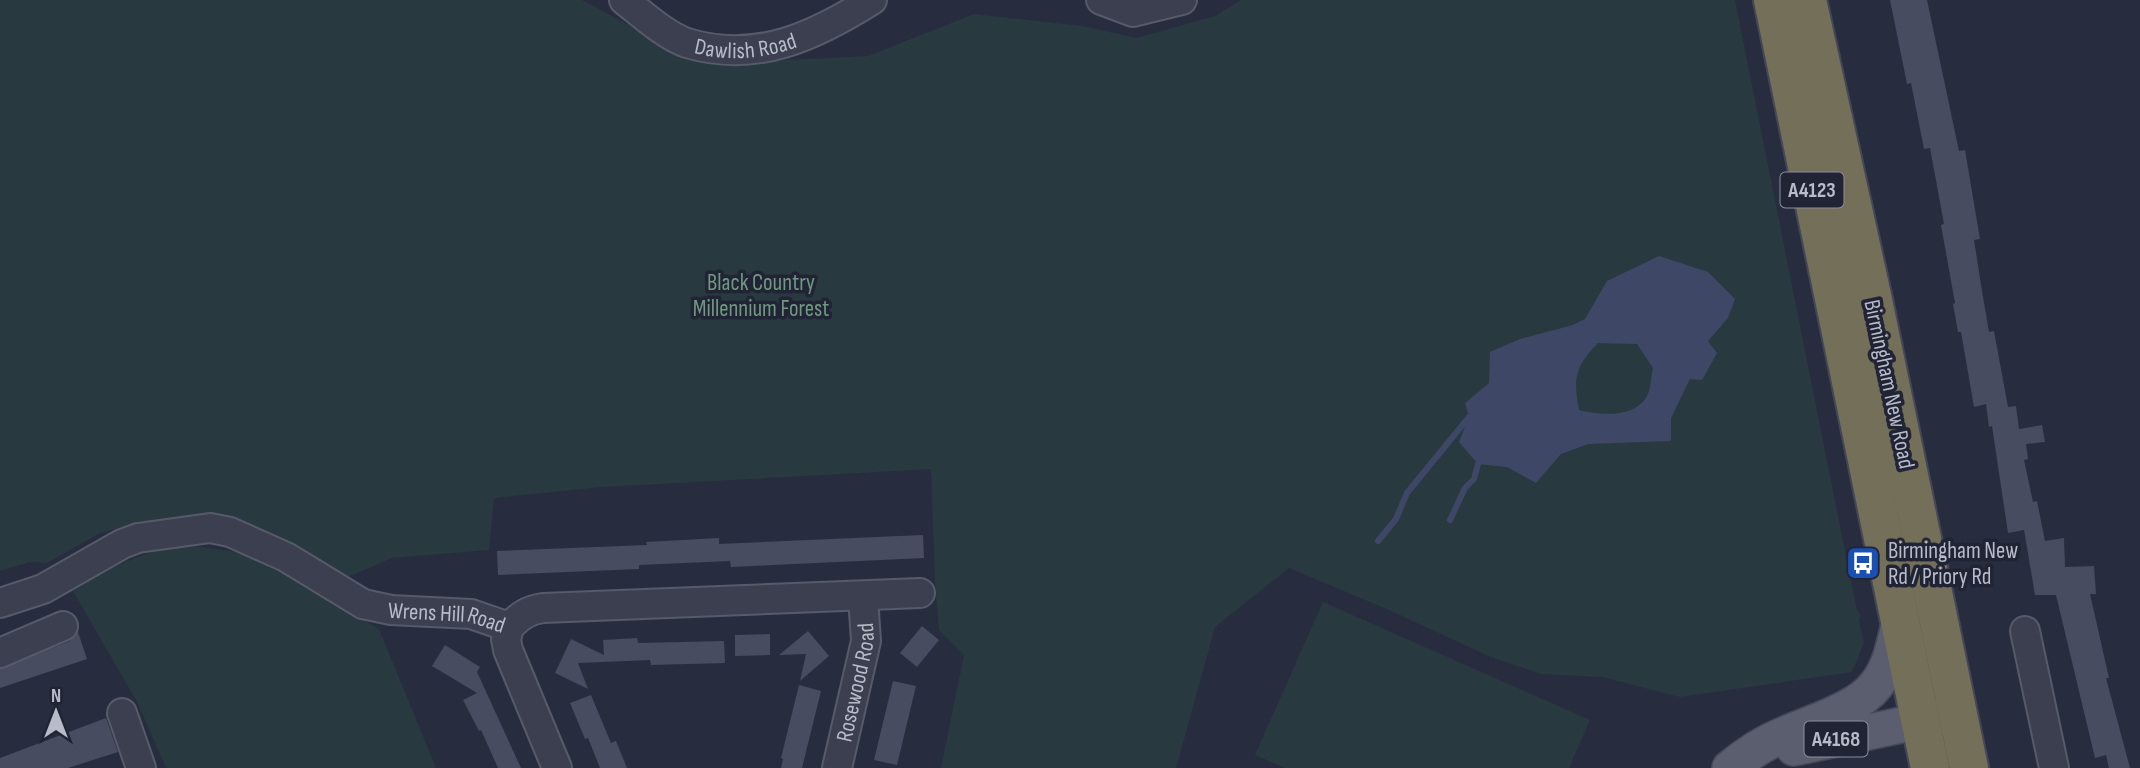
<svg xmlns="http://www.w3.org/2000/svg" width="2140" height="768" font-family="'Sofia Sans Condensed',sans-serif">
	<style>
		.green { fill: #293940 }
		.water { fill: #3f4767; fill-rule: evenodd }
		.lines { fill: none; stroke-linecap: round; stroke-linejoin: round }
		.stream { stroke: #3f4767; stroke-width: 6 }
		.building { fill: #474c61 }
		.minor-casing { stroke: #565a69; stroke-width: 32 }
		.major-casing { stroke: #454858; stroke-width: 38 }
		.highway-casing { stroke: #434756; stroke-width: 42 }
		.minor { stroke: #3b3f4f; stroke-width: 28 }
		.major { stroke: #5a5e6f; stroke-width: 35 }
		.highway { stroke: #746f59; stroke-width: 38 }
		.labels { text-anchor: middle; stroke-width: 7; stroke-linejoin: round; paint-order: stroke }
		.shield { fill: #202434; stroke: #8a8e9c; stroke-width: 2 }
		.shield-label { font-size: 21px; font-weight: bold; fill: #b8bbc9 }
		.street-label { font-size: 23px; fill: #b8bbc9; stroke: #202434 }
		.park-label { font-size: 23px; fill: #719982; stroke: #202434 }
		.poi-label { font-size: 23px; fill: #b8bbc9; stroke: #202434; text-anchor: start }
	</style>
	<rect width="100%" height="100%" fill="#272d3f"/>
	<path class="green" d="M0 0H582L681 53 749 62 868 56 974 14 1082 26 1136 38 1215 16 1241 0H1735L1857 611 1861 615 1859 620 1864 643 1852 672 1680 697 1602 677 1541 674 1491 657 1389 610 1289 568 1215 627 1176 768H941L964 655 939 630 935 581 931 469 602 487 494 498 489 550 392 558 348 577 282 544 154 524H134L100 533 47 563 29 562 0 571Z
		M183 545 231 551 264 561 379 629 436 768H166L137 702 73 591C108 569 142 551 183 545Z
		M1323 602 1590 720 1569 768H1285L1255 755Z"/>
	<path class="water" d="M1659 256 1708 272 1735 299 1728 318 1708 341 1717 353 1702 380 1690 379 1671 418V441L1588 444 1561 454 1536 483 1507 467 1478 464 1459 442 1469 417 1465 403 1489 383 1490 352 1520 339 1573 325 1585 319 1607 281ZM1598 343 1637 344 1653 368C1651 376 1651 389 1647 396 1634 419 1600 415 1579 410 1573 378 1575 367 1598 343Z"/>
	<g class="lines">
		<path class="stream" d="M1450 520 1465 488 1474 479 1478 464
			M1378 541 1396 519 1407 493 1469 417"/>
	</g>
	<path class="building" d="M1890 0H1927L1959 151 1965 150 1980 239 1974 240 1982 291 1989 332 1994 331 2008 407 2016 406 2019 429 2042 425 2045 442 2026 444 2028 459 2024 460 2033 502 2037 501 2045 541 2064 538 2065 567 2094 566 2096 594H2090L2109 678H2106L2130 768H2109L2106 755 2095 758 2056 595H2035L2024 530 2008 533 1992 426 1989 427 1986 404 1974 407 1961 332H1958L1953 304 1955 303 1941 225 1944 224 1930 148 1924 149 1911 83 1907 84Z
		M923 535 924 558 731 567 730 561 639 565V569L498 575 497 551 647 545 646 542 719 538V544Z
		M922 626 939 640 917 667 900 653Z
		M808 631 829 656 800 681 806 654 779 655Z
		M78 632 87 659 0 688V669L70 641Z
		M770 634V655L735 656V635Z
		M637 638 638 643 724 641 725 663 651 665 650 660 578 663 588 689 555 673 571 639 604 655 603 640Z
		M445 645 480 667 477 672 521 768H498L481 730 479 731 463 700 477 693 432 666Z
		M893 681 916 686 897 765 874 760Z
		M799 685 821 691 802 768H781L783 759 781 758Z
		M591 695 611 743 616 741 627 768H600L588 738 585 739 570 703Z
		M106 718 118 752 68 768H0V758Z"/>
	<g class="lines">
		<g class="minor-casing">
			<g id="minor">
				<path id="s1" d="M624 0C642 14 666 36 687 43 757 64 815 36 872 0"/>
				<path d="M1101 0 1133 12 1182 0"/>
				<path id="s2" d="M0 603 43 589 122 544 138 538 210 528 230 532 286 557 363 604 391 610 471 614 509 627C520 616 528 610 543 608L920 593"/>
				<path d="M509 627 506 639 508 650 557 768"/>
				<path d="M2025 631 2054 768"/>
				<path d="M0 653 63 626"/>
				<path d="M122 713 141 768"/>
				<path id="s3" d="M837 768 866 641 863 597"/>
			</g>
		</g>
		<g class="major-casing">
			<path id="major" d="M1794 748 1948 715
				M1730 768C1746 755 1762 744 1781 736 1809 723 1857 710 1876 685 1891 667 1895 641 1900 619"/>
		</g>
		<g class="highway-casing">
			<path id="highway" d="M1773 0 1930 768
				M1807 0 1873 300 1969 768"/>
		</g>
		<use href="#minor" class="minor"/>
		<use href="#major" class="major"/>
		<use href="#highway" class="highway"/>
	</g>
	<defs>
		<g id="bus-square" transform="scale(1.75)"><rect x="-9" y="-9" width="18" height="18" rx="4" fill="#1a4fb4" stroke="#202434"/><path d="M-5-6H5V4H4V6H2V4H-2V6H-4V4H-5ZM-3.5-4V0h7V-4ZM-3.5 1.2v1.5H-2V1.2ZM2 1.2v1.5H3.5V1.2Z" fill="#fff"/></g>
	</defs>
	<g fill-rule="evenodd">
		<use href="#bus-square" x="1863" y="563"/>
	</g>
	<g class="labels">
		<g class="shield">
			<rect x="1780.5" y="172.5" width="63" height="35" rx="5"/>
			<rect x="1804.5" y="721.5" width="63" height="35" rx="5"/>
		</g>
		<g class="shield-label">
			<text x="1812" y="197">A4123</text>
			<text x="1836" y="746">A4168</text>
		</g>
		<g class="street-label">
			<text dy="8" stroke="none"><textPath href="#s1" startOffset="136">Dawlish Road</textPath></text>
			<text transform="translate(1890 384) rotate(78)" y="8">Birmingham New Road</text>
			<text dy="8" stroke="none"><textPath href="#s2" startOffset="483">Wrens Hill Road</textPath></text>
			<text dy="8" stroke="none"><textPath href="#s3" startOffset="88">Rosewood Road</textPath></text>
		</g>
		<g class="park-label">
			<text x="761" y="290">Black Country<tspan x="761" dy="26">Millennium Forest</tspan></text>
		</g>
		<g class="poi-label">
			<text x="1888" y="558">Birmingham New<tspan x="1888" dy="26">Rd / Priory Rd</tspan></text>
		</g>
	</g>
	<g transform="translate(56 712)" stroke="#202434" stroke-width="5" paint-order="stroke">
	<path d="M0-5L12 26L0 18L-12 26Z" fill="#b8bbc9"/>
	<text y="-10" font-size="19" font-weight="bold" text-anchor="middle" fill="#b8bbc9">N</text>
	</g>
</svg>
